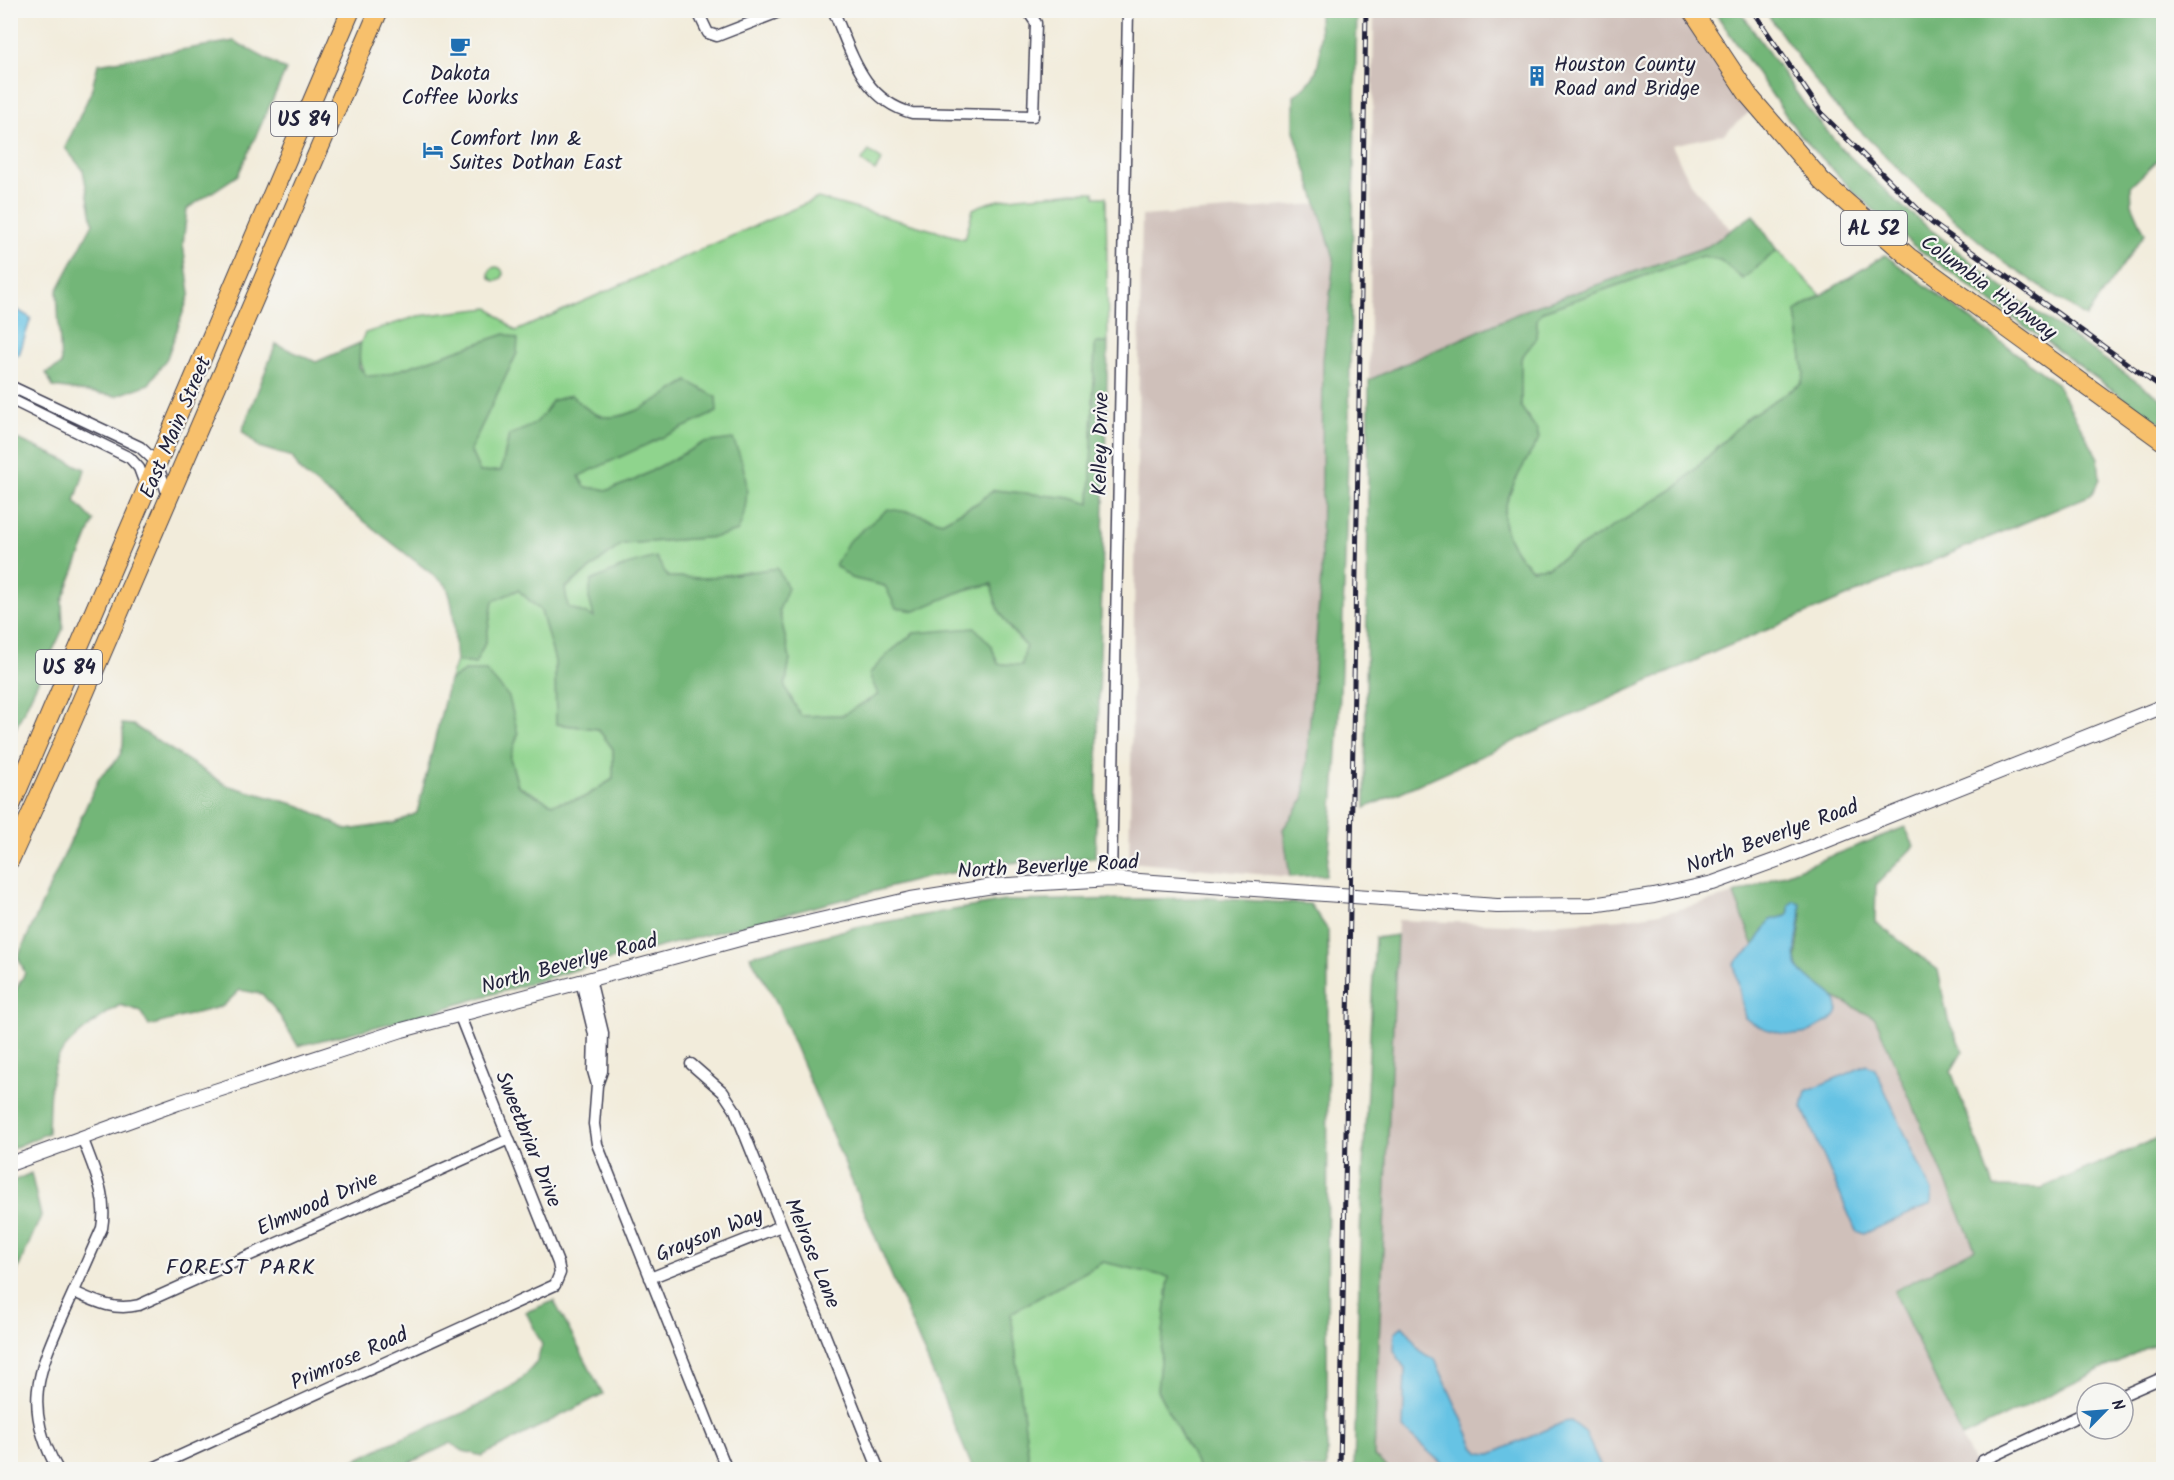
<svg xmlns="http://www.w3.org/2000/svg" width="2174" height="1480" font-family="Kalam,sans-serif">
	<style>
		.industrial { fill: #cfc0ba }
		.green { fill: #8fd48d; stroke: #587b64; stroke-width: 1.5 }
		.forest { fill: #73b678; stroke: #4a6c5a; stroke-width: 1.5 }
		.water { fill: #66c3e4; stroke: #447290; stroke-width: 1.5 }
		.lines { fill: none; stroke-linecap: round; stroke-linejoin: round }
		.minor-casing { stroke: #414053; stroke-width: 13 }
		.tertiary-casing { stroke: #414053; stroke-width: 16 }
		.primary-casing { stroke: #414053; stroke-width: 20 }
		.trunk-casing { stroke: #414053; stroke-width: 20 }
		.minor { stroke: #fff; stroke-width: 10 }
		.tertiary { stroke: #fff; stroke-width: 14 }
		.primary { stroke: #f7c06c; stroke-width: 18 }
		.trunk { stroke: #f7c06c; stroke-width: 18 }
		.rail-casing { stroke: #22223b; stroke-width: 5 }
		.rail { stroke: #f6f6f2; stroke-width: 3; stroke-dasharray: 9; stroke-linecap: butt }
		.labels { text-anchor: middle; stroke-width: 4.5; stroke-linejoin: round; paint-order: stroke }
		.shield { fill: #f6f6f2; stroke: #626272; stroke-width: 1.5 }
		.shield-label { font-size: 20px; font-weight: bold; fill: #22223b }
		.poi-label { font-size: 21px; fill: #22223b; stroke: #f6f6f2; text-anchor: start }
		.street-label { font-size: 21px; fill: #22223b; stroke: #f6f6f2 }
		.neighbourhood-label { font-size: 22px; letter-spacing: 1.5px; fill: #22223b; stroke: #f6f6f2 }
	</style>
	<rect width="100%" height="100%" fill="#f6f6f2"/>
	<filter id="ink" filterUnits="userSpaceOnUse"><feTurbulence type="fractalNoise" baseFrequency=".0167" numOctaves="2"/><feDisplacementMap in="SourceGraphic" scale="12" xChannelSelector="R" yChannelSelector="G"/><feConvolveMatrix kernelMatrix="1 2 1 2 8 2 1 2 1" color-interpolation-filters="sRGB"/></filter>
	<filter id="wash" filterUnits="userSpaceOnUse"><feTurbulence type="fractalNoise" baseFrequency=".008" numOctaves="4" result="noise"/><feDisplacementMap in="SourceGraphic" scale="24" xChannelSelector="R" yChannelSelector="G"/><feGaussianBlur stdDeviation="1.35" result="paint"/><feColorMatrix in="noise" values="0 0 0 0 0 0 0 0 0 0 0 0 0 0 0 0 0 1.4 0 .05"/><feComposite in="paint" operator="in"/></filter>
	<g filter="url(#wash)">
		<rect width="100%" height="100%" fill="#f2ecdb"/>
		<path class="industrial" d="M1374 11H1685L1752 110 1724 134 1672 145 1690 183 1731 230 1708 246 1528 309 1369 380Z
			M1318 204 1334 258 1323 360 1321 576 1304 799 1283 829 1290 877 1129 862 1142 216Z
			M1734 894 1754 946 1734 963 1742 992 1741 1007 1839 1006 1834 997 1875 1018 1976 1249 1895 1291 1976 1469 1391 1470 1374 1456 1398 920 1534 925 1621 919 1673 911Z"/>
		<path class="green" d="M869 151 882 160 875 171 861 161Z
			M1072 192H1094L1095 197H1106L1108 343H1095L1090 504 1070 498 994 490 977 503 942 522 915 513 851 578 885 586 915 610 964 590 993 584 1010 629 1026 646 1022 665 998 664 991 645 914 633 889 653 878 695 843 715 801 716 785 687 790 659 779 610 787 588 750 571 706 578 668 577 589 598 595 618 568 607 565 589 622 544 716 537 703 443 633 481 608 490 585 487 578 476 716 412 688 381C665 394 635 419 607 417 593 416 581 404 571 395L552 401C539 424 534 426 509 435L501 471 480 472 470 450 517 353V339L505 334 385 375 367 377C357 363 357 348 365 333L418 316 489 308 516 331 818 198 965 239 973 209C1003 193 1040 198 1072 192Z
			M1777 250 1821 295 1796 311 1804 374 1801 384 1748 417 1677 487 1548 567 1532 569C1519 558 1506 539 1504 521 1501 500 1528 457 1539 439L1537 430 1521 408V357L1536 339 1537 319 1543 311 1702 256 1720 260 1743 279Z
			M489 274a7 7 0 1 1 14 0a7 7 0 1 1-14 0Z
			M518 590 541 611 555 661 556 724 598 729 613 749V779L583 798 552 804 518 786 510 758 518 734 465 671 449 681 456 661 475 664 486 641 493 601Z
			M1103 1262 1169 1277 1157 1390 1199 1469H1030L1011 1313Z"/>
		<path class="forest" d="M1319 11H1357C1353 193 1351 376 1345 559 1341 664 1339 770 1326 875L1290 877 1283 829 1304 799 1321 576 1323 360 1334 258 1294 131V95C1328 75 1319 45 1319 11Z
			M1714 11H1740L1805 105 1843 150 1903 207 2016 298 2163 400V424L2147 415 1914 246 1854 192 1799 134Z
			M1765 11H2163V155L2131 186 2132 204 2145 234 2086 317 2005 263 1927 197 1830 101Z
			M234 41 286 70 238 175 187 209 183 244 190 293 167 358 149 384 116 396 53 387 46 373 61 365 57 291 93 223 83 170 65 148 91 92 98 64Z
			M1753 215 1777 250 1743 279 1720 260 1702 256 1543 311 1537 319 1536 339 1521 358V407L1537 430 1539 439C1528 457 1502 499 1504 521 1505 538 1519 558 1532 569L1548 567 1677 487 1748 417 1801 384 1804 374 1796 311 1885 255 2056 383 2098 458 2100 479 2091 495 1721 649 1365 808 1369 380 1528 309 1708 246Z
			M505 334 518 339 517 353 470 450 480 472 501 471 509 435C534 426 539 424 552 401L571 395C581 404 593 416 607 417 632 419 667 393 688 381L716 397 717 412 579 476 585 487 608 490 633 481 703 443 733 439C748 471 752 498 738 531L716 537 622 544 565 588 568 607 594 617 589 598 591 581 627 565 656 557 668 577 706 578 777 568 788 588 779 610 790 659 785 687 801 716 843 715 878 695 869 674 889 653 914 633 975 628 991 645 998 664 1022 665 1026 646C1009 628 994 610 992 584L964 590 915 611 896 608 885 586 851 578 835 565 848 542 888 509 915 513 942 522 977 503 994 490 1070 498 1090 504 1095 343H1108L1095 858 1007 863 929 877 595 964 412 1018 298 1046 278 1013 262 994 240 990 223 1006 149 1026 140 1011 120 1005C103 1015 65 1042 57 1060 48 1081 49 1110 48 1133L11 1149V999L25 973 18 957 99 778C119 759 127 753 122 724L133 725 226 785 301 806 347 830 395 823 417 813 449 681 465 671H486L509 697 518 734 510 758 518 786 552 804 583 798 613 779V749L598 729 556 724 555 661 541 611 518 590 493 601 486 641 475 664 456 661C453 634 457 611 446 585L301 472 292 457 259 447 242 431 276 344 316 362 360 343 359 367 367 376 385 375Z
			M11 439 20 440 85 469 75 501 94 521 62 601 63 629 11 738Z
			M1905 827 1914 846 1876 885 1875 922 1938 970 1948 1020 1963 1051 1951 1071 1994 1187 2042 1188 2163 1136V1340L1962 1437 1894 1291 1975 1249 1875 1018 1834 997 1807 979 1798 968 1796 959 1802 913 1789 912 1786 916 1770 921 1754 946 1734 894Z
			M1206 898 1310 904 1328 930 1327 1469H1199L1157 1390 1169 1277 1103 1262 1011 1313 1030 1469H973L776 1001 750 956 856 927 1005 901Z
			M1397 935 1374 1456 1389 1469H1354L1361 1205 1375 938Z
			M31 1173 41 1216 11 1285V1182Z
			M554 1301 603 1394 482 1456 463 1451 451 1443 397 1469H338L386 1445 470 1410 517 1384 536 1363 542 1345 526 1312Z"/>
		<path class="water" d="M11 306 31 318 19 355 13 357 10 356Z
			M1794 901 1800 903C1804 922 1790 952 1798 967 1806 984 1839 988 1838 1009 1838 1017 1830 1021 1823 1024 1817 1027 1809 1034 1802 1034 1786 1037 1757 1028 1745 1018L1734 963 1754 946 1770 920 1786 916 1789 912V905Z
			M1867 1065 1875 1069 1932 1192 1931 1204 1864 1234 1856 1231 1802 1107 1806 1091Z
			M1403 1326C1418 1340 1412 1351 1435 1359L1475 1448 1480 1453 1491 1454 1564 1422 1571 1421 1585 1432 1602 1469H1448L1403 1429 1405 1369 1394 1350 1395 1332Z"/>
	</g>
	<g filter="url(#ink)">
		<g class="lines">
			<g class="minor-casing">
				<path id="minor" d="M697 10 708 33 717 36 784 10
					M834 12C852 54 863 100 912 113L1033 116 1036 23 1027 10
					M10 386 140 447 157 463 168 496
					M10 399 130 458 139 468 146 487
					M1111 879 1128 10
					M590 979 603 1033 602 1071 597 1085 594 1124 597 1144 727 1470
					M581 981 594 1034 593 1071 597 1085
					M691 1064 723 1092 735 1110 879 1470
					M650 1278 781 1226
					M74 1292C96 1302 114 1311 139 1305L509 1139
					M2123 1395 2164 1377
					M1982 1461 2087 1412
					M58 1470C23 1408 37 1373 64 1313 77 1285 89 1257 102 1228 108 1195 93 1168 82 1137
					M149 1470 555 1285 560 1273 558 1263 459 1014"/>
			</g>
			<g class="tertiary-casing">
				<path id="tertiary" d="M10 1164 178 1103 402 1030 747 937 911 899 993 886 1111 879 1497 906 1592 905 1654 896 1713 883 1785 857 2164 706"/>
			</g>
			<g class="primary-casing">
				<path id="primary" d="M1692 10 1749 96 1822 181 1909 257 2164 442"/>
			</g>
			<g class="trunk-casing">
				<path id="trunk" d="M10 808 351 10
					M10 860 70 727 379 10"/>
			</g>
			<use href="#minor" class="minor"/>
			<use href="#tertiary" class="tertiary"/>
			<use href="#primary" class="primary"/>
			<use href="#trunk" class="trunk"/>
			<g class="rail-casing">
				<path id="rail" d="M1752 10 1823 115 1932 223 2164 390
					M1340 1470 1366 10"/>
			</g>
			<use href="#rail" class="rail"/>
		</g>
	</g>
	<defs>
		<g id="cafe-bare" transform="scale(1.62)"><path d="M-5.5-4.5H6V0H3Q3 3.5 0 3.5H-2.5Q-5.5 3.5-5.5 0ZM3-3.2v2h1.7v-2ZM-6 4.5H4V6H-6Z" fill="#1f6fb2" stroke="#f6f6f2" stroke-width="2.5" paint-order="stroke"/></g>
		<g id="building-bare" transform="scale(1.62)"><path d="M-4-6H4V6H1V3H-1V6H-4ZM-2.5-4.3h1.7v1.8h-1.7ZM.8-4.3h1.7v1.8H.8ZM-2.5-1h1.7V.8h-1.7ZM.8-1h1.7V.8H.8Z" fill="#1f6fb2" stroke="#f6f6f2" stroke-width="2.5" paint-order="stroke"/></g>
		<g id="hotel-bare" transform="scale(1.62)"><path d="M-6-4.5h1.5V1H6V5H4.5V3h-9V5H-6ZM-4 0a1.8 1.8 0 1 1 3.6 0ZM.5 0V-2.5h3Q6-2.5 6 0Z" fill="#1f6fb2" stroke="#f6f6f2" stroke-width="2.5" paint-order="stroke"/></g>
	</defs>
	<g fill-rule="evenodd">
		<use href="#cafe-bare" x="460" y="46"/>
		<use href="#building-bare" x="1537" y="76"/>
		<use href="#hotel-bare" x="433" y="150"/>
	</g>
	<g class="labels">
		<g class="shield">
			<rect x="271" y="102" width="66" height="34" rx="4.5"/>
			<rect x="1841" y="211" width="66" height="34" rx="4.5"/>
			<rect x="36" y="650" width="66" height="34" rx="4.5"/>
		</g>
		<g class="shield-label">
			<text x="304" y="126">US 84</text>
			<text x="1874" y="235">AL 52</text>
			<text x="69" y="674">US 84</text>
		</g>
		<g class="poi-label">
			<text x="1554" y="71">Houston County<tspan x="1554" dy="24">Road and Bridge</tspan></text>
			<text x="460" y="80" text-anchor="middle">Dakota<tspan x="460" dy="24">Coffee Works</tspan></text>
			<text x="450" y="145">Comfort Inn &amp;<tspan x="450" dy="24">Suites Dothan East</tspan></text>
		</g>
		<g class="street-label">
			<text transform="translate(1989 287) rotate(36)" y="7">Columbia Highway</text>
			<text transform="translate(175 427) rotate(-67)" y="7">East Main Street</text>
			<text transform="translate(1100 444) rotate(-89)" y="7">Kelley Drive</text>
			<text transform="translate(1772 836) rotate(-20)" y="7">North Beverlye Road</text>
			<text transform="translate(1048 866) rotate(-3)" y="7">North Beverlye Road</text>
			<text transform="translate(569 963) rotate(-15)" y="7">North Beverlye Road</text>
			<text transform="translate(529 1139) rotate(68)" y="7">Sweetbriar Drive</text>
			<text transform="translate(317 1203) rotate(-24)" y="7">Elmwood Drive</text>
			<text transform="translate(709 1234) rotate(-22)" y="7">Grayson Way</text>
			<text transform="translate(813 1253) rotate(68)" y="7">Melrose Lane</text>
			<text transform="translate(349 1358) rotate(-24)" y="7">Primrose Road</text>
		</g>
		<g class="neighbourhood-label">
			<text x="241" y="1274">FOREST PARK</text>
		</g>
	</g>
	<rect width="2174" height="1480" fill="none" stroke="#f6f6f2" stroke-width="36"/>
	<g transform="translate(2105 1411) rotate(65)"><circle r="28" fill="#f6f6f2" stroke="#a1a1a9" stroke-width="1.5"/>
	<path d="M0-4.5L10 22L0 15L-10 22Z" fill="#1f6fb2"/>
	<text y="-9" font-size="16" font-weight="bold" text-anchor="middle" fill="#22223b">N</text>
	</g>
</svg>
